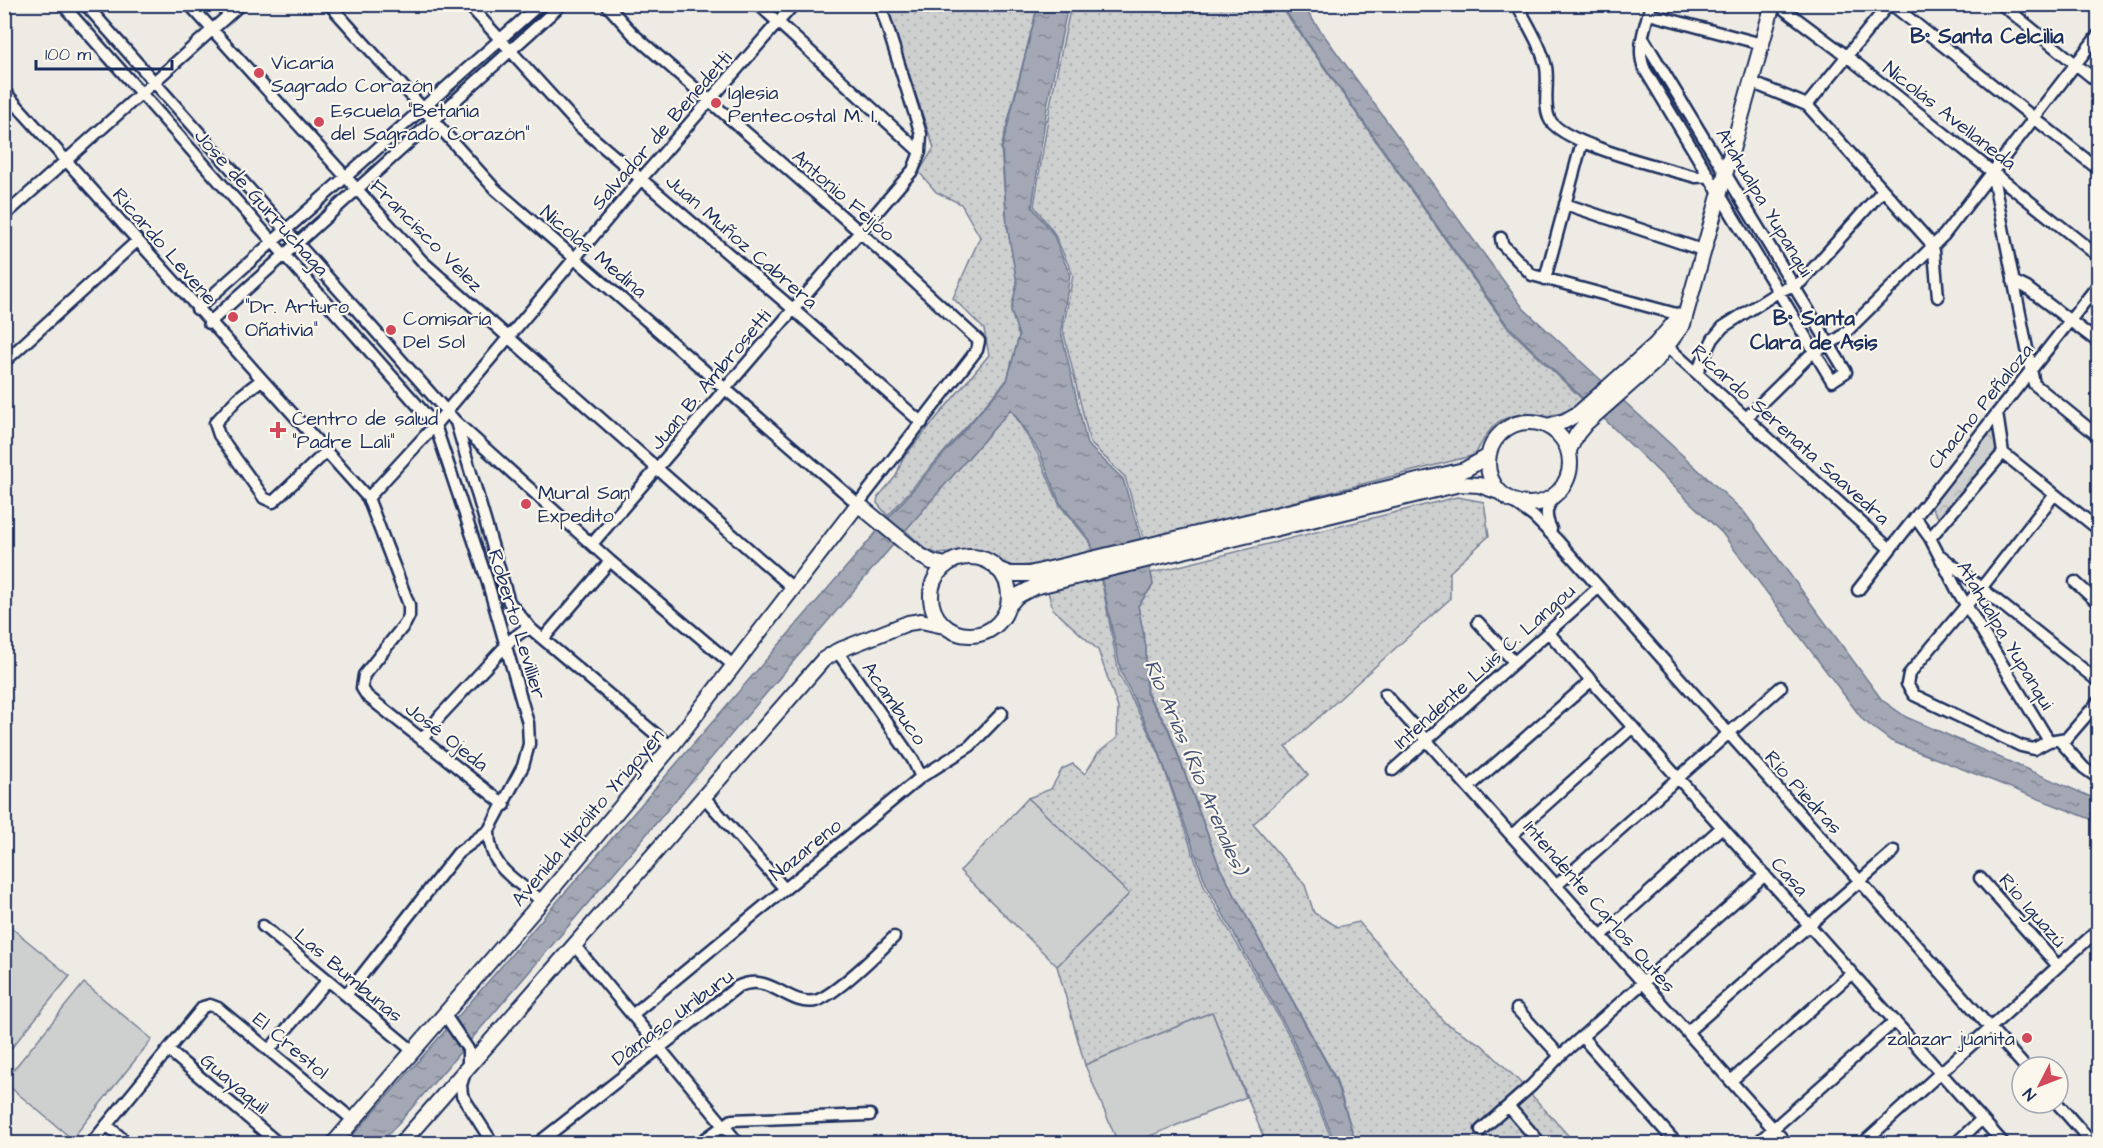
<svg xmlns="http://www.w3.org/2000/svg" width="2103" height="1148" font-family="'Architects Daughter',sans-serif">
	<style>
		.grass { fill: url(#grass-dots); stroke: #747f96; stroke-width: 1.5 }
		.park { fill: url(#park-crowns); stroke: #747f96; stroke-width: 1.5 }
		.pitch { fill: #cecfcf; stroke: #747f96; stroke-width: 1.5 }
		.water { fill: url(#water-ripples); stroke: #6d7892; stroke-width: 1.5 }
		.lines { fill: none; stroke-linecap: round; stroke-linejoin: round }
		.minor-casing { stroke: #1b2f5e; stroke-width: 15 }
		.major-casing { stroke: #1b2f5e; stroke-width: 18 }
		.minor { stroke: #fbf7ec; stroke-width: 10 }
		.major { stroke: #fbf7ec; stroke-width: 14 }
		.poi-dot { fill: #d1495b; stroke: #fbf7ec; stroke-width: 2 }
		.labels { text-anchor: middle; stroke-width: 4.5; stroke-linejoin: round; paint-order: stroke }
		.poi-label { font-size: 20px; fill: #1b2f5e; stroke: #fbf7ec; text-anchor: start }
		.street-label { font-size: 20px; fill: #1b2f5e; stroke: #fbf7ec }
		.neighbourhood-label { font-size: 21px; font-weight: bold; fill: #1b2f5e; stroke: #fbf7ec }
		.water-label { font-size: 21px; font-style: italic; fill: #445378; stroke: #fbf7ec }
	</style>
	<defs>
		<pattern id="grass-dots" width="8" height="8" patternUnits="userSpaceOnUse" patternTransform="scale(1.5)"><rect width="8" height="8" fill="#cecfcf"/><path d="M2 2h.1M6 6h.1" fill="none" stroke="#b0b2b4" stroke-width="1.8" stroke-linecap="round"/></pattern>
		<pattern id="park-crowns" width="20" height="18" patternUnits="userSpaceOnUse" patternTransform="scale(1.5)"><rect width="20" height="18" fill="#cecfcf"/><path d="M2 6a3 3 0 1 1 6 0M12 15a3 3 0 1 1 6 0" fill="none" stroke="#b0b2b4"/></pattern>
		<pattern id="water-ripples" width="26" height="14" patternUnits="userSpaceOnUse" patternTransform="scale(1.5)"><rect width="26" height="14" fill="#a3a8b4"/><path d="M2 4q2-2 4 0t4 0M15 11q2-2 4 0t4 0" fill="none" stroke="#848996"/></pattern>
	</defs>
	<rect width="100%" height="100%" fill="#eeebe4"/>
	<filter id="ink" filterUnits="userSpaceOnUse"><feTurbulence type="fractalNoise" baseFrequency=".0167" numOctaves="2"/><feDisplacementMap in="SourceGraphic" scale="12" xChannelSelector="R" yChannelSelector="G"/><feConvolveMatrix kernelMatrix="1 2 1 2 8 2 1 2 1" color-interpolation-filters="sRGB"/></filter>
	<g filter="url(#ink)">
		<path class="grass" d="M885 5H1038L1001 148 1007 225 1017 283 1011 311 1019 336 1007 380 888 516 877 503 878 497 896 476 903 458 989 355 984 329 953 298 980 237 961 204 936 192 919 172 934 148Z
			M1071 5H1280L1507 327 1583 400C1553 428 1535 405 1504 419 1490 425 1482 442 1475 455L1144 540 1125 477 1090 443 1063 330 1073 275 1054 233 1034 206 1051 100Z
			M1011 409 1038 454 1059 504 1089 541 1103 588 1119 674 1159 753 1204 886 1290 1037 1333 1143H1266L1212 1012 1085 1065 1057 966 1129 894 1028 798 1051 789 1062 769 1073 764 1085 774 1098 753 1117 738 1118 708 1098 650 1053 609 1040 564 1010 567 981 550 938 554 926 549 905 530Z
			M1457 497 1484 502 1489 536 1450 572V599L1286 747 1308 775 1253 824 1305 885 1314 913 1338 927 1359 922 1445 1023 1482 1045 1518 1080 1575 1143H1356L1336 1079 1220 868 1169 729 1147 693 1146 647 1138 606 1153 585 1151 573Z"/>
		<path class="park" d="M1989 429H1993L1998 448 1996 456 1940 520 1929 504Z"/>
		<path class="pitch" d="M1028 798 1129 894 1057 966 960 871Z
			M8 925 70 976 5 1056 4 929Z
			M84 983 152 1039 72 1139 5 1083V1080Z
			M1212 1012 1246 1097 1133 1143H1118L1085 1065Z"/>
		<path class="water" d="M1038 5H1068L1048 101 1032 207 1053 234 1070 275 1061 331 1087 444 1123 479 1151 573 1153 585 1138 606 1146 647V693L1168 729 1220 868 1335 1079 1356 1143H1335L1292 1037 1206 884 1159 752 1121 672 1103 585 1090 540 1060 503 1040 453 1011 409C798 651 594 901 381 1143L345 1144 461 1013 1007 381 1019 336 1011 311 1017 283 1007 225 1002 148Z
			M1281 5H1302L1524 309 1744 512 1882 700 1906 717 2098 800V822L1891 741 1863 720 1722 533 1507 325Z"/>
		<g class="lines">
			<g class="minor-casing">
				<path id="minor" d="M62 4 435 425 487 580 528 723 529 744 523 766 489 830 458 853 347 994
					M85 4 456 422 610 561 734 666
					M189 4 423 262 794 589
					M329 4 495 189 858 504 977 350 979 341 860 232 633 34 606 4
					M468 4 579 126 793 309 922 423
					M758 4 920 152
					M1517 4C1527 24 1541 45 1546 67 1549 83 1543 103 1549 118 1558 143 1668 169 1696 177L1709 176
					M1777 4 1848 57 2098 256
					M1891 4 2098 169
					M2001 4 2098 82
					M1649 14 1762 44
					M1643 38 1846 372 1832 381 1645 70C1635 50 1646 25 1651 4
					M1751 82 1807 105 1929 241 1934 251 1938 297
					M4 91 368 498 409 605V616L405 624 364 675 362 688 367 696 505 805
					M1807 105 1889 4
					M1992 172 2034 384 2098 436
					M1565 204 1705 251
					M4 216 241 4
					M1501 238 1502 244 1532 275 1680 315
					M1545 279 1582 142
					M2013 281 2027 288 2098 342
					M197 309 540 4
					M209 323 562 4
					M1668 347 1890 549
					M4 362 137 241
					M1697 372 1713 339 1723 327 1778 292 1801 282 1883 190
					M260 381 238 398 215 423 219 435 264 498 273 502 325 453
					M1997 413 2003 453 2098 529
					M1746 418 1809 356 1841 337 1944 235 2098 35
					M456 422 509 602 531 629 671 747
					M2054 495 1986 582 1909 674 1907 684 1914 695 2021 746 2034 749 2049 741 2067 738 2098 702
					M368 498 435 425 641 179 794 4
					M1512 501 1534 517 1557 540 2025 1067
					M1915 517 1930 538 1957 590 2049 741
					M1551 529C1543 512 1547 507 1557 492
					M1930 538 2003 453
					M592 544 913 170 920 152 921 134 880 4
					M1941 556 2098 681
					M2075 582 2098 603
					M1858 590 2098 285
					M1478 622 1514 662
					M1548 632 2004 1144
					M543 639 610 561
					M837 651 913 760 921 777
					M1385 694 1787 1144
					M422 740 440 716 512 639 524 630 531 629
					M2060 741 2084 768 2098 778
					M1393 770 1598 588
					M1469 787 1592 680
					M704 797 784 888
					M489 830C488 868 516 880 542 901
					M1513 834 1633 727
					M1980 878 2058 966
					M1557 885 1781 687
					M263 926 413 1051
					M1602 935 1722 827
					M575 946 739 1144
					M1517 1009 1560 1056
					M445 1015 468 1049V1063L461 1085 462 1095 493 1144
					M632 1015 921 777 970 746 1002 713
					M1687 1032 1894 851
					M1582 1037 1677 1144
					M168 1050 279 1144
					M269 1050 327 981
					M1731 1081 1852 973
					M2057 1103 2093 1144
					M1509 1107 1541 1144
					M107 1125 128 1144
					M1481 1130 1531 1086 1560 1056 1765 875
					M91 1144 203 1007 210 1005 218 1008 353 1120
					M537 1144 737 987C770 971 787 1006 815 1001 833 997 880 951 894 937
					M698 1144 732 1120 870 1115
					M1756 1144 1895 1021
					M1862 1144 2098 930
					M1955 1144 1982 1119"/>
			</g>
			<g class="major-casing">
				<path id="major" d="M1488 463a41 41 0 1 1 82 0a41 41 0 1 1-82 0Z
					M1548 426 1565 421 1579 413 1655 345 1679 317
					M1569 450 1577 434 1586 423 1655 362 1683 324 1773 4
					M931 596a39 39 0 1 1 78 0a39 39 0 1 1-78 0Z
					M997 569 1010 574H1029L1464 470 1487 457
					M1008 606 1017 596 1034 587 1460 484 1479 485 1499 492
					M333 1144 542 901 671 747 858 504 921 556 932 562 946 565
					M401 1144 823 660 837 651 908 623 921 621 944 626"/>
			</g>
			<use href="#minor" class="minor"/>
			<use href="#major" class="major"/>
		</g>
	</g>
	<g class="poi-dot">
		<circle cx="259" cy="73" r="6"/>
		<circle cx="716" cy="103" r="6"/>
		<circle cx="319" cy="122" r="6"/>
		<circle cx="233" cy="317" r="6"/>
		<circle cx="391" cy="330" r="6"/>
		<path d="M275 421h6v6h6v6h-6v6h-6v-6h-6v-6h6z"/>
		<circle cx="526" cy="504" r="6"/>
		<circle cx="2027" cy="1038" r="6"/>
	</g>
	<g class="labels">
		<g class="poi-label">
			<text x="271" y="69">Vicaría<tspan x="271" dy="23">Sagrado Corazón</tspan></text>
			<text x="728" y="99">Iglesia<tspan x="728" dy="23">Pentecostal M. I.</tspan></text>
			<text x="331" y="117">Escuela "Betania<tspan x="331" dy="23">del Sagrado Corazón"</tspan></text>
			<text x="245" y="313">"Dr. Arturo<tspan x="245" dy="23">Oñativia"</tspan></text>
			<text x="403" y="325">Comisaría<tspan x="403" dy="23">Del Sol</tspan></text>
			<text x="292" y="425">Centro de salud<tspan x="292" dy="23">"Padre Lali"</tspan></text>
			<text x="538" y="499">Mural San<tspan x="538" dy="23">Expedito</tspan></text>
			<text x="2015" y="1045" text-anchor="end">zalazar juanita</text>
		</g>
		<g class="street-label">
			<text transform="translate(1950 115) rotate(38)" y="7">Nicolás Avellaneda</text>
			<text transform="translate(661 130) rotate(-49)" y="7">Salvador de Benedetti</text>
			<text transform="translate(844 195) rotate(41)" y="7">Antonio Feijóo</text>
			<text transform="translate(262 202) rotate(48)" y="7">Jose de Gurruchaga</text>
			<text transform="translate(1765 202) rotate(59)" y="7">Atahualpa Yupanqui</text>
			<text transform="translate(427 235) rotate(45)" y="7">Francisco Velez</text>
			<text transform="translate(742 241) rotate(41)" y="7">Juan Muñoz Cabrera</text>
			<text transform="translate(165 246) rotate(49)" y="7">Ricardo Levene</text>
			<text transform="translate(594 251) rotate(40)" y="7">Nicolas Medina</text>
			<text transform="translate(710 379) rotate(-50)" y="7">Juan B. Ambrosetti</text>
			<text transform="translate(1980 406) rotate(-51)" y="7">Chacho Peñaloza</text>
			<text transform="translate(1791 434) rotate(42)" y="7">Ricardo Serenata Saavedra</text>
			<text transform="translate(518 624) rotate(73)" y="7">Roberto Levillier</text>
			<text transform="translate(2006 635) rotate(59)" y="7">Atahualpa Yupanqui</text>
			<text transform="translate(1484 666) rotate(-42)" y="7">Intendente Luis C. Langou</text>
			<text transform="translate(895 703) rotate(55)" y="7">Acambuco</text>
			<text transform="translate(447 736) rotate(38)" y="7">José Ojeda</text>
			<text transform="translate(1804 792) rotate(48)" y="7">Río Piedras</text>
			<text transform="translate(587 817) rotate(-50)" y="7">Avenida Hipólito Yrigoyen</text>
			<text transform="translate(805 849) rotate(-39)" y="7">Nazareno</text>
			<text transform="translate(1790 876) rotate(48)" y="7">Casa</text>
			<text transform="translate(1600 906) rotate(49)" y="7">Intendente Carlos Outes</text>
			<text transform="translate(2033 910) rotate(49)" y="7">Rio Iguazú</text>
			<text transform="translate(349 975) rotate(40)" y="7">Las Bumbunas</text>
			<text transform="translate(672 1017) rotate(-37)" y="7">Dámaso Uriburu</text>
			<text transform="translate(291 1045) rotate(40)" y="7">El Crestol</text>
			<text transform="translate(235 1083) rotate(40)" y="7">Guayaquil</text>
		</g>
		<g class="neighbourhood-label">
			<text x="1987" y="43">B° Santa Celcilia</text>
			<text x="1814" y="325">B° Santa<tspan x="1814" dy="24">Clara de Asis</tspan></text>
		</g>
		<g class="water-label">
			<text transform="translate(1196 767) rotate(67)" y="7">Río Arias (Río Arenales)</text>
		</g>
	</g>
	<rect width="2103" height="1148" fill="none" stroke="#fbf7ec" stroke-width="24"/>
	<rect x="12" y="12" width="2079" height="1124" fill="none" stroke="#1b2f5e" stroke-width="2" filter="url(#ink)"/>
	<g transform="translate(2040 1085) rotate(228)"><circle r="28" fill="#fbf7ec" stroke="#a1a7b3" stroke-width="1.5"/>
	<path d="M0-4.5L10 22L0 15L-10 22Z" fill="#d1495b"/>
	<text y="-9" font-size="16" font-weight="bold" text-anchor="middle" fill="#1b2f5e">N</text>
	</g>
	<path d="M36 60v9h136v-9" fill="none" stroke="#1b2f5e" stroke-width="3"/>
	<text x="45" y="60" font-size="18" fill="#1b2f5e" stroke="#fbf7ec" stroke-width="4.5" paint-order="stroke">100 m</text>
</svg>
